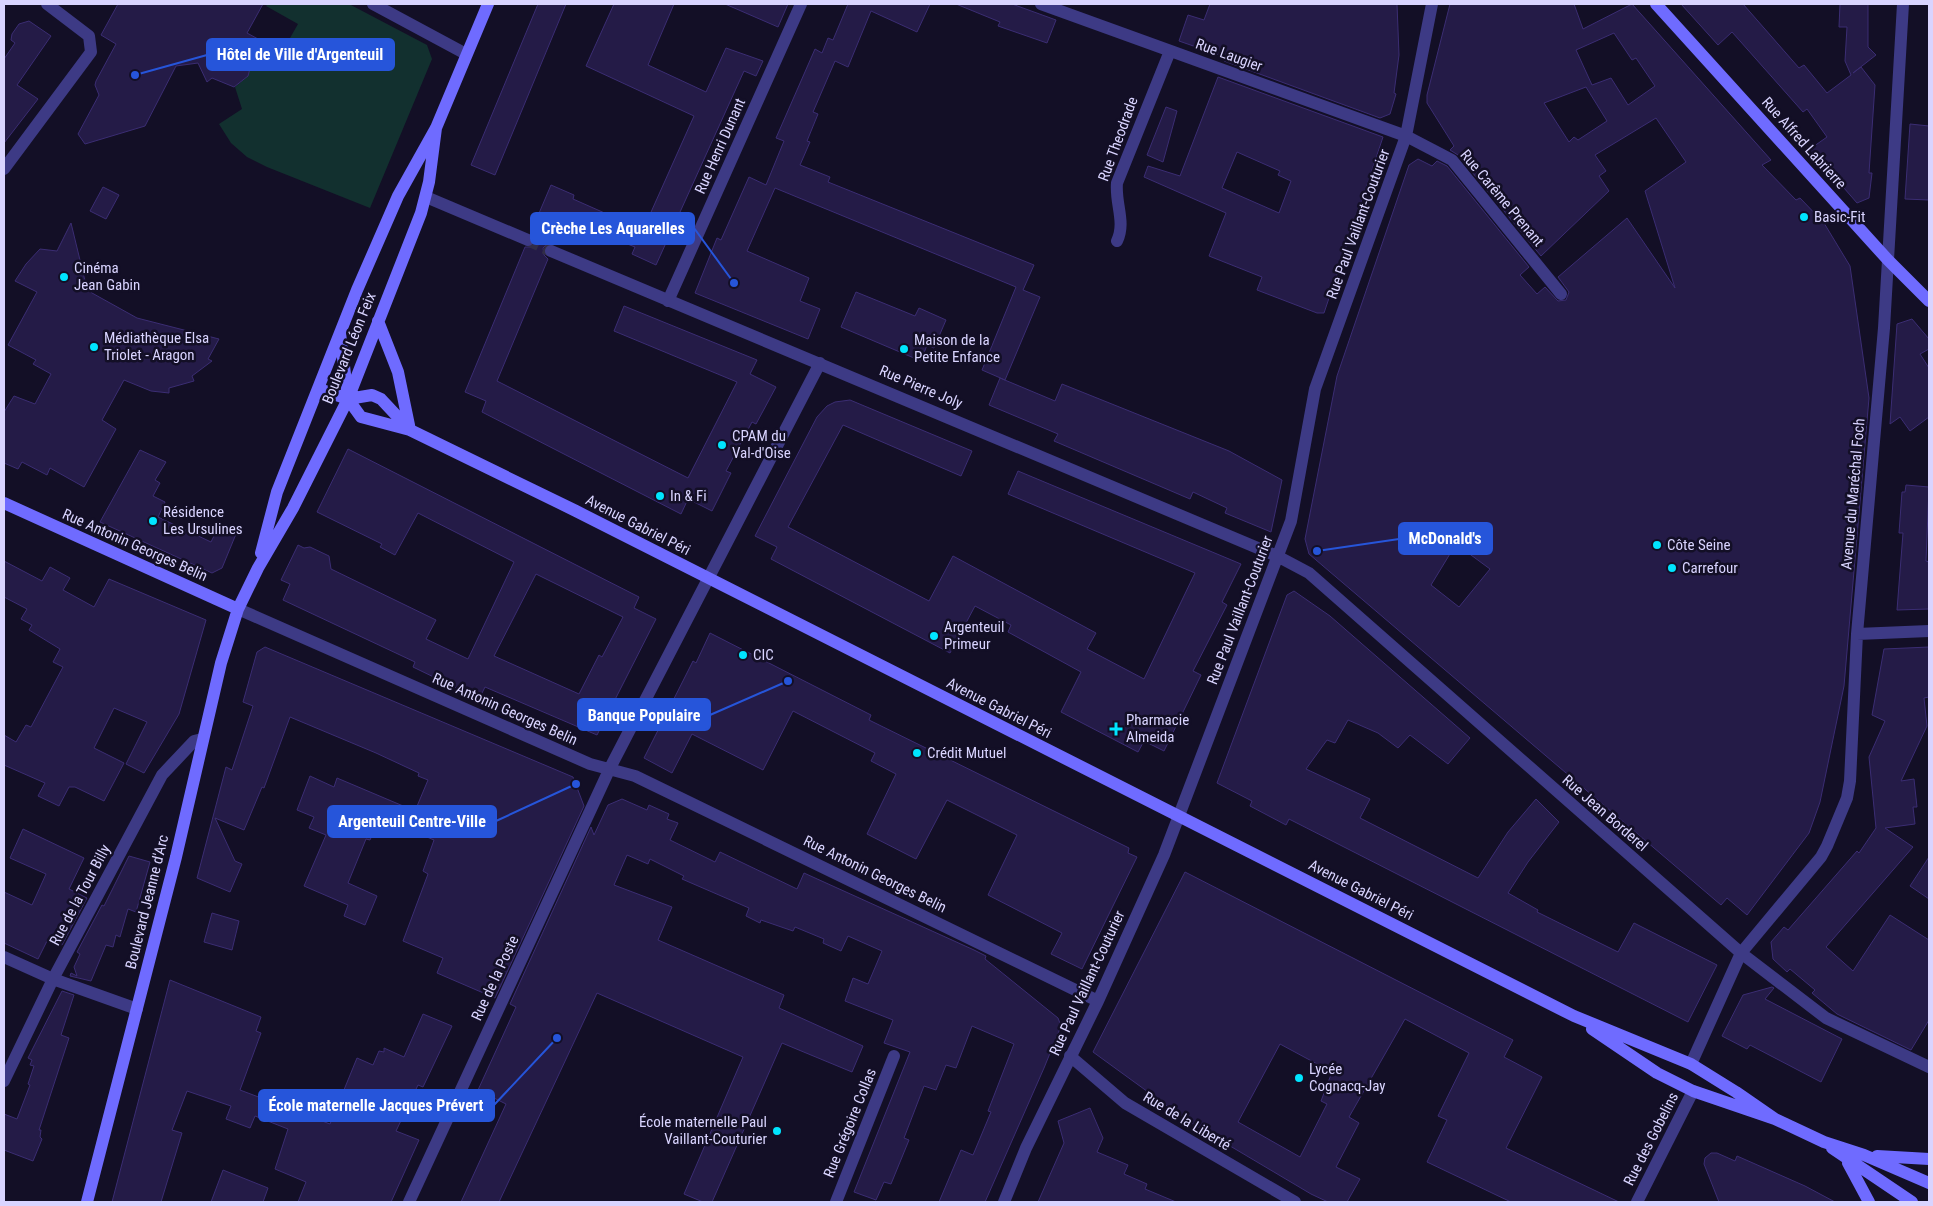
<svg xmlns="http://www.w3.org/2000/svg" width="1933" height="1206" font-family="'Roboto Condensed',sans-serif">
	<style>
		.green { fill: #12302f }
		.building { fill: #241b47; stroke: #3b2d73; fill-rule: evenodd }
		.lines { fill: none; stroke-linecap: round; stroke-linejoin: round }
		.street-tunnel { stroke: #312d47; stroke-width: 12; stroke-dasharray: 12 6; stroke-linecap: butt }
		.street { stroke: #3d3a85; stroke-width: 12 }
		.secondary { stroke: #6f6bff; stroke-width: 12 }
		.poi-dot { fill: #00e5ff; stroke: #130f26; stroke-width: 2 }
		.labels { text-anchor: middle; stroke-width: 5; stroke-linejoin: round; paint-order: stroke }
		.street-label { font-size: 15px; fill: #d9d4ff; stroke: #130f26 }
		.poi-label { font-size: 15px; fill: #d9d4ff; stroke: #130f26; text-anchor: start }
		.leader { fill: none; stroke: #2655da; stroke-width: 2 }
		.callout-dot { fill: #2655da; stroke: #130f26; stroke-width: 2 }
		.callout { fill: #2655da; stroke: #2655da; stroke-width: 2 }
		.callout-label { font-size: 16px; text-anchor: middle; font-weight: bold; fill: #fff }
	</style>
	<rect width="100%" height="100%" fill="#130f26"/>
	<path class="green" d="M268 4H349L427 45 432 59 370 208 267 167 247 157 231 143 219 124 242 109 235 87 248 76 252 61 282 52 298 24 266 6Z"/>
	<path class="building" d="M118 4H263L247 33 282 52 252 61 248 76 234 87 212 78 207 82 198 63 176 66 145 126 85 144 78 134 99 95 95 85 96 81 116 44 101 35Z
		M538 4H566L495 175 471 165Z
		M614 4H674L648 65 706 92 726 48 763 61 756 76 744 71 656 265 632 254 635 247 610 237 606 222 592 229 565 216 554 244H547L543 248 544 255 548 259 497 381 688 478 737 382 614 331 624 306 757 360 750 374 776 387 756 424 752 422 726 471 731 473 712 511 688 499 681 514 482 412 486 401 465 392 525 247H532L536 243 535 236 531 232 551 185 574 195 573 199 643 230 694 116 586 66Z
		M725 4H788L778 27Z
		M848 4H930L917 32 871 11 848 67 835 61 813 112 818 114 807 141 810 142 800 165 830 177 828 182 1034 265 1023 290 1040 297 1005 380 982 370 1016 287 775 188 747 251 809 278 800 301 820 309 808 339 695 293 717 238 721 240 749 177 766 185 784 141 776 138 815 49 822 53 828 38 833 40Z
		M956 4H1012L1056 20 1047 43 998 26 1000 22Z
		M1210 4H1397L1399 55 1394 93 1396 94 1390 114 1380 118 1224 61 1225 57 1179 41 1188 15 1204 20Z
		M1450 4H1574L1583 29 1632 4 1771 160 1762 165 1796 200 1800 198 1824 223 1850 266 1869 398 1844 686 1820 802 1809 833 1747 915 1727 898 1721 905 1309 554 1305 539 1337 376 1409 165 1418 159 1432 166 1437 161 1447 166 1529 267 1520 275 1537 294 1545 287 1558 301 1566 300 1569 292 1558 277 1627 218 1675 288 1645 191 1686 162 1656 118 1595 155 1606 171 1599 176 1609 191 1541 256 1458 155 1450 150 1454 146 1427 103V95ZM1614 33 1632 60 1636 58 1655 86 1628 105 1611 78 1592 85 1576 50ZM1586 87 1607 121 1578 140 1574 137 1569 142 1544 103ZM1456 544 1490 569 1459 607 1431 585Z
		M1681 4H1743L1799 68 1804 65 1827 93 1851 75 1845 61 1847 27H1839L1840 4H1868V47L1876 55 1853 73 1861 67 1875 85 1869 173H1872L1869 198 1857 203 1810 149 1827 137 1807 109 1803 112 1732 32 1718 45Z
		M29 21 51 36 17 85 38 99 4 143V59L15 43 11 40 12 34 19 24Z
		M1218 77 1383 137 1324 313H1317L1257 290 1262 277 1209 256 1226 213 1144 177 1148 166 1180 176ZM1237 152 1280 171 1278 175 1291 181 1279 213 1222 188Z
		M1166 107 1177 111 1163 162 1147 155Z
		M1910 124 1929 126V200L1905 199Z
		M103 187 119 195 106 219 90 211Z
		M71 223 87 289 92 293 137 318 219 339 208 359 212 361 192 376 194 381 169 388V393L151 391 124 380 102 420 116 429 84 487 50 468 47 475 22 462 18 469 4 463V412L14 396 35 404 51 374 33 364 36 360 8 345 37 292 15 281 26 264 40 249 57 251Z
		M856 292 915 316 919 308 946 320 934 348 927 345 921 361 841 327Z
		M1912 319 1929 339V349L1920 354 1929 368V417L1910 431 1900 417 1890 424 1897 324Z
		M1000 378 1055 401 1062 384 1229 451 1282 480 1271 532 1225 513 1227 508 1193 492 1190 499 1054 441 1058 434 989 405Z
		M850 400 972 451 961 476 843 425 788 527 929 601 953 556 1096 633 1087 649 1144 679 1195 573 1008 494 1018 471 1241 564 1222 602 1227 605 1193 671 1201 675 1164 751 1144 741 1138 752 1061 712 1081 672 1008 632 1011 625 975 606 950 653 771 559 777 547 755 536 817 417 827 406 835 402Z
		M348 449 639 597 634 608 656 619 597 735 485 687 479 699 413 667 415 662 283 600 290 584 281 580 298 545 304 548 310 547 329 556 331 569 436 620 426 639 468 659 514 562 418 513 395 555 380 547 382 544 317 512ZM536 574 623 617 602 657 599 655 579 694 494 656Z
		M140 450 166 462 155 480 160 483 153 496 165 502 158 517 211 542 219 526 236 534 222 568 212 573 100 522Z
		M1906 485 1929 487 1926 561 1929 562V609L1897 610 1903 533H1899L1902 492H1905Z
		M4 561 42 581 50 567 70 578 63 590 94 607 109 579 206 620 179 714 144 773 126 764 147 722 114 708 94 748 124 763 104 801 75 787H69L59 806 38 796 45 783 4 765V735L16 742 26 725 31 727 63 667 53 662 60 649 29 630 32 625 21 619 27 609 4 597Z
		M1294 591 1330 616 1470 738 1448 764 1410 735 1398 748 1378 733 1348 720 1335 743 1327 740 1306 769 1370 799 1360 818 1478 878 1508 832 1536 799 1559 822 1528 862 1508 893 1538 910 1537 912 1618 952 1634 923 1717 965 1688 1022 1289 819 1286 825 1250 806 1252 801 1217 783 1287 595Z
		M710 633 871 715 869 720 1129 848 1128 853 1137 857 1082 969 1051 954 1062 933 988 895 1017 835 947 800 916 859 867 834 896 774 871 761 875 753 793 711 763 770 692 734 672 773 644 758 693 661 696 663Z
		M265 647 573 777 584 806 495 998 437 973 443 958 403 941 428 874 423 871 434 840 380 817 370 840 366 839 348 883 377 896 365 925 344 916 348 905 304 886 326 835 309 828 314 817 297 810 310 776 334 787 337 778 415 811 428 780 418 776 419 773 376 753 290 717 264 788 262 787 244 830 215 818 235 861 242 864 230 892 197 878 226 767 232 770 253 706 243 702 257 652Z
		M1929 647V697L1924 698 1927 726 1901 781 1914 779 1917 807H1913L1915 824 1885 828 1913 847 1826 947 1853 971 1890 915 1929 940V1020L1911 1050 1837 1014 1812 993 1815 990 1790 969 1787 972 1773 959 1771 942 1784 927 1788 930 1857 851 1859 853 1876 828 1869 757 1885 721 1872 715 1884 649Z
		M622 799 647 810 649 805 669 814 667 819 678 823 670 840 715 862 720 852 797 889 804 873 974 950 986 956 985 959 1058 1018 1061 1026 1044 1068 985 1202H939L961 1150 973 1155 991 1112 988 1111 1014 1044 972 1026 956 1068 946 1065 936 1090 924 1086 904 1138 909 1140 891 1184 884 1182 876 1200 854 1192 910 1052 884 1043 893 1020 845 1001 853 978 868 984 882 951 848 936 841 951 823 943 824 939 795 927 793 931 761 920 760 923 746 916 749 908 682 879 684 876 650 859 648 864 627 855 614 885 672 907 658 940 784 995 779 1008 863 1046 852 1072 782 1043 712 1202H703L684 1194 743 1057 597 993 499 1202H461L506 1104 478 1090 516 1007 510 1004 591 827 594 835 608 805Z
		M23 829 84 858 69 889 87 898 62 945 48 939 38 959 4 943V892L32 905 46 874 10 858Z
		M129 856 150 862 136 912 128 909 120 937 116 935 113 947 106 945 91 981 70 976 71 973 77 976 74 967 80 954 77 952 102 905 104 906Z
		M1929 857V899L1910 886Z
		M1185 872 1513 1040 1504 1057 1542 1077 1506 1148 1619 1202H1511L1427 1162 1447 1120 1438 1116 1469 1053 1405 1019 1349 1117 1359 1123 1336 1167 1360 1179 1347 1202H1328L1311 1194 1188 1121 1093 1052ZM1280 1044 1332 1072 1321 1101 1327 1104 1300 1157 1238 1122Z
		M212 913 239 921 232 950 204 942Z
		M170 980 261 1017 256 1031 261 1033 240 1090 330 1124 357 1058 373 1065 379 1051 384 1052V1048L404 1057 423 1014 452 1026 423 1087 418 1085 396 1131 419 1140 391 1202H298L306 1182 275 1169 288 1129 255 1116 250 1128 226 1119 231 1106 187 1091 172 1130 182 1133 161 1202H112Z
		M1772 987 1774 988 1765 999 1842 1039 1821 1082 1750 1045 1747 1049 1722 1036 1743 995Z
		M62 991 74 995 61 1035 69 1038 39 1130H41L40 1137 42 1139 33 1161 4 1150V1114L17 1119 30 1085 28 1084 34 1066 30 1065 32 1060 28 1058Z
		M1090 1108 1103 1138 1097 1152 1128 1165 1124 1174 1147 1184 1145 1189 1176 1202H1038L1064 1143 1058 1121Z
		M1711 1153H1717L1735 1161 1737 1156 1805 1186 1835 1202H1719L1704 1164 1705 1158Z
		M223 1170 268 1188 263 1202H211Z"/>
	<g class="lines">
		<path class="street-tunnel" d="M528 240 551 251"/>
		<path class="street" d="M373 4 466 54
			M1041 4 1406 136 1452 160 1561 294
			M4 169 91 52 89 36 47 4
			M426 197 528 240
			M1117 241C1126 222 1115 204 1117 183L1170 51
			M551 251 1277 556 1309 573 1741 953 1826 1018 1929 1067
			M668 301 801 4
			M238 609 590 764 635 776 1098 1001
			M1857 634 1929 631
			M4 957 53 979 137 1009
			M1070 1056 1125 1103 1295 1202
			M1691 1064 1741 953 1821 857 1827 846 1847 798 1850 781 1857 634 1884 328 1903 4
			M4 1081 53 979 162 775 194 741 202 739
			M409 1202 610 768 820 363
			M836 1202 894 1056
			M1004 1202 1026 1148 1098 1001 1164 855 1291 521 1315 389 1406 136 1432 4
			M1637 1202 1693 1091"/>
		<path class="secondary" d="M1656 4 1888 260 1929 301
			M378 321 398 372 410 430
			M340 333 348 399 361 417 410 430 576 511 1574 1016 1691 1064 1736 1092 1775 1119
			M319 389 348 399 372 395 381 399 410 430
			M4 503 238 609
			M261 553 277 492 357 290 398 196 436 128 488 4
			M1592 1029 1657 1073 1693 1091 1775 1119 1824 1142 1864 1155 1929 1183
			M1832 1148 1912 1202
			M1877 1156 1929 1159
			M1848 1163 1869 1202
			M87 1202 176 857 221 663 238 609 258 568 293 508 348 399 421 213 429 182 436 128"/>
	</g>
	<g class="poi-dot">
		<circle cx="1804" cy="217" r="5"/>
		<circle cx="64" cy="277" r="5"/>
		<circle cx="94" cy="347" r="5"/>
		<circle cx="904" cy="349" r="5"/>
		<circle cx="722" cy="445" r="5"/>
		<circle cx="660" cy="496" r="5"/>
		<circle cx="153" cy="521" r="5"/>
		<circle cx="1657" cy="545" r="5"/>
		<circle cx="1672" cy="568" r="5"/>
		<circle cx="934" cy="636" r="5"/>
		<circle cx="743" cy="655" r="5"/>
		<path d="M1113.5 721.5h5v5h5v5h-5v5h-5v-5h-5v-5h5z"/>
		<circle cx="917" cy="753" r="5"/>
		<circle cx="1299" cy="1078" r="5"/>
		<circle cx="777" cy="1131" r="5"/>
	</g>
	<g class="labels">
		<g class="street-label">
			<text transform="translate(1229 55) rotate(20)" y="5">Rue Laugier</text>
			<text transform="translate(1118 139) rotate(-70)" y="5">Rue Theodrade</text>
			<text transform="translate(1804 143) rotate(48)" y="5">Rue Alfred Labrierre</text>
			<text transform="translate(720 146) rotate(-66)" y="5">Rue Henri Dunant</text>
			<text transform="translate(1502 198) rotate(50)" y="5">Rue Carême Prenant</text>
			<text transform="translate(1358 224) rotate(-70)" y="5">Rue Paul Vaillant-Couturier</text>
			<text transform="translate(349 348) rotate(-68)" y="5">Boulevard Léon Feix</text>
			<text transform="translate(921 387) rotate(23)" y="5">Rue Pierre Joly</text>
			<text transform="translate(1853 494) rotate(-85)" y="5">Avenue du Maréchal Foch</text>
			<text transform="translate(638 525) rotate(27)" y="5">Avenue Gabriel Péri</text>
			<text transform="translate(135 545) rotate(24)" y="5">Rue Antonin Georges Belin</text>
			<text transform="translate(1240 610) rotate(-69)" y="5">Rue Paul Vaillant-Couturier</text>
			<text transform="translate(999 708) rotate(27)" y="5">Avenue Gabriel Péri</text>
			<text transform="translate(505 709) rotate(24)" y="5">Rue Antonin Georges Belin</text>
			<text transform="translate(1605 813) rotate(41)" y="5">Rue Jean Borderel</text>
			<text transform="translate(875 874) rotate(26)" y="5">Rue Antonin Georges Belin</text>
			<text transform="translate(1361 890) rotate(27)" y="5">Avenue Gabriel Péri</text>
			<text transform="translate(80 895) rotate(-62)" y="5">Rue de la Tour Billy</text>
			<text transform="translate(147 902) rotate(-76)" y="5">Boulevard Jeanne d'Arc</text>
			<text transform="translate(495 978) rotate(-65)" y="5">Rue de la Poste</text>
			<text transform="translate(1087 983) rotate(-65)" y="5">Rue Paul Vaillant-Couturier</text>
			<text transform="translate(1187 1121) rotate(31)" y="5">Rue de la Liberté</text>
			<text transform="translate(850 1123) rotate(-68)" y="5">Rue Grégoire Collas</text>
			<text transform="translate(1651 1139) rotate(-63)" y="5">Rue des Gobelins</text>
		</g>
		<g class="poi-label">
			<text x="1814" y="222">Basic-Fit</text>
			<text x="74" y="273">Cinéma<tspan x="74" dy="17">Jean Gabin</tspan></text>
			<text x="104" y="343">Médiathèque Elsa<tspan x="104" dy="17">Triolet - Aragon</tspan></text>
			<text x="914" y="345">Maison de la<tspan x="914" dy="17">Petite Enfance</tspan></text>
			<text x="732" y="441">CPAM du<tspan x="732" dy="17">Val-d'Oise</tspan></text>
			<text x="670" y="501">In &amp; Fi</text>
			<text x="163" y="517">Résidence<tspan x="163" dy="17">Les Ursulines</tspan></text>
			<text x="1667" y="550">Côte Seine</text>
			<text x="1682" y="573">Carrefour</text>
			<text x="944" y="632">Argenteuil<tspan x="944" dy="17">Primeur</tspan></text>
			<text x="753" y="660">CIC</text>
			<text x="1126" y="725">Pharmacie<tspan x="1126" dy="17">Almeida</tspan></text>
			<text x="927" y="758">Crédit Mutuel</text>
			<text x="1309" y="1074">Lycée<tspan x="1309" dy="17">Cognacq-Jay</tspan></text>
			<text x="767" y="1127" text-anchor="end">École maternelle Paul<tspan x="767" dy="17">Vaillant-Couturier</tspan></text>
		</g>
	</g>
	<path class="leader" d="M135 75L207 55M734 283L694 228M1317 551L1399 539M788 681L710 715M576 784L496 821M557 1038L494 1105"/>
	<g class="callout-dot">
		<circle cx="135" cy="75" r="5"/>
		<circle cx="734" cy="283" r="5"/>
		<circle cx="1317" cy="551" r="5"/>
		<circle cx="788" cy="681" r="5"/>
		<circle cx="576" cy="784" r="5"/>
		<circle cx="557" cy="1038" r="5"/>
	</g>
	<g class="callout">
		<rect x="207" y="39" width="187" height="31" rx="5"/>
		<rect x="531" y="213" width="163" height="31" rx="5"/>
		<rect x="1399" y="523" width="93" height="31" rx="5"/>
		<rect x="578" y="699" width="132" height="31" rx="5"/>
		<rect x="328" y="806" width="168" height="31" rx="5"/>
		<rect x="259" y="1090" width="235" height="31" rx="5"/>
	</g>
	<g class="callout-label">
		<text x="300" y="60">Hôtel de Ville d'Argenteuil</text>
		<text x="613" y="234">Crèche Les Aquarelles</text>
		<text x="1445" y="544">McDonald's</text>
		<text x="644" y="721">Banque Populaire</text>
		<text x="412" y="827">Argenteuil Centre-Ville</text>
		<text x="376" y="1111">École maternelle Jacques Prévert</text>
	</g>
	<rect width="1933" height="1206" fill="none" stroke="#d9d4ff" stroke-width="10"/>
</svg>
